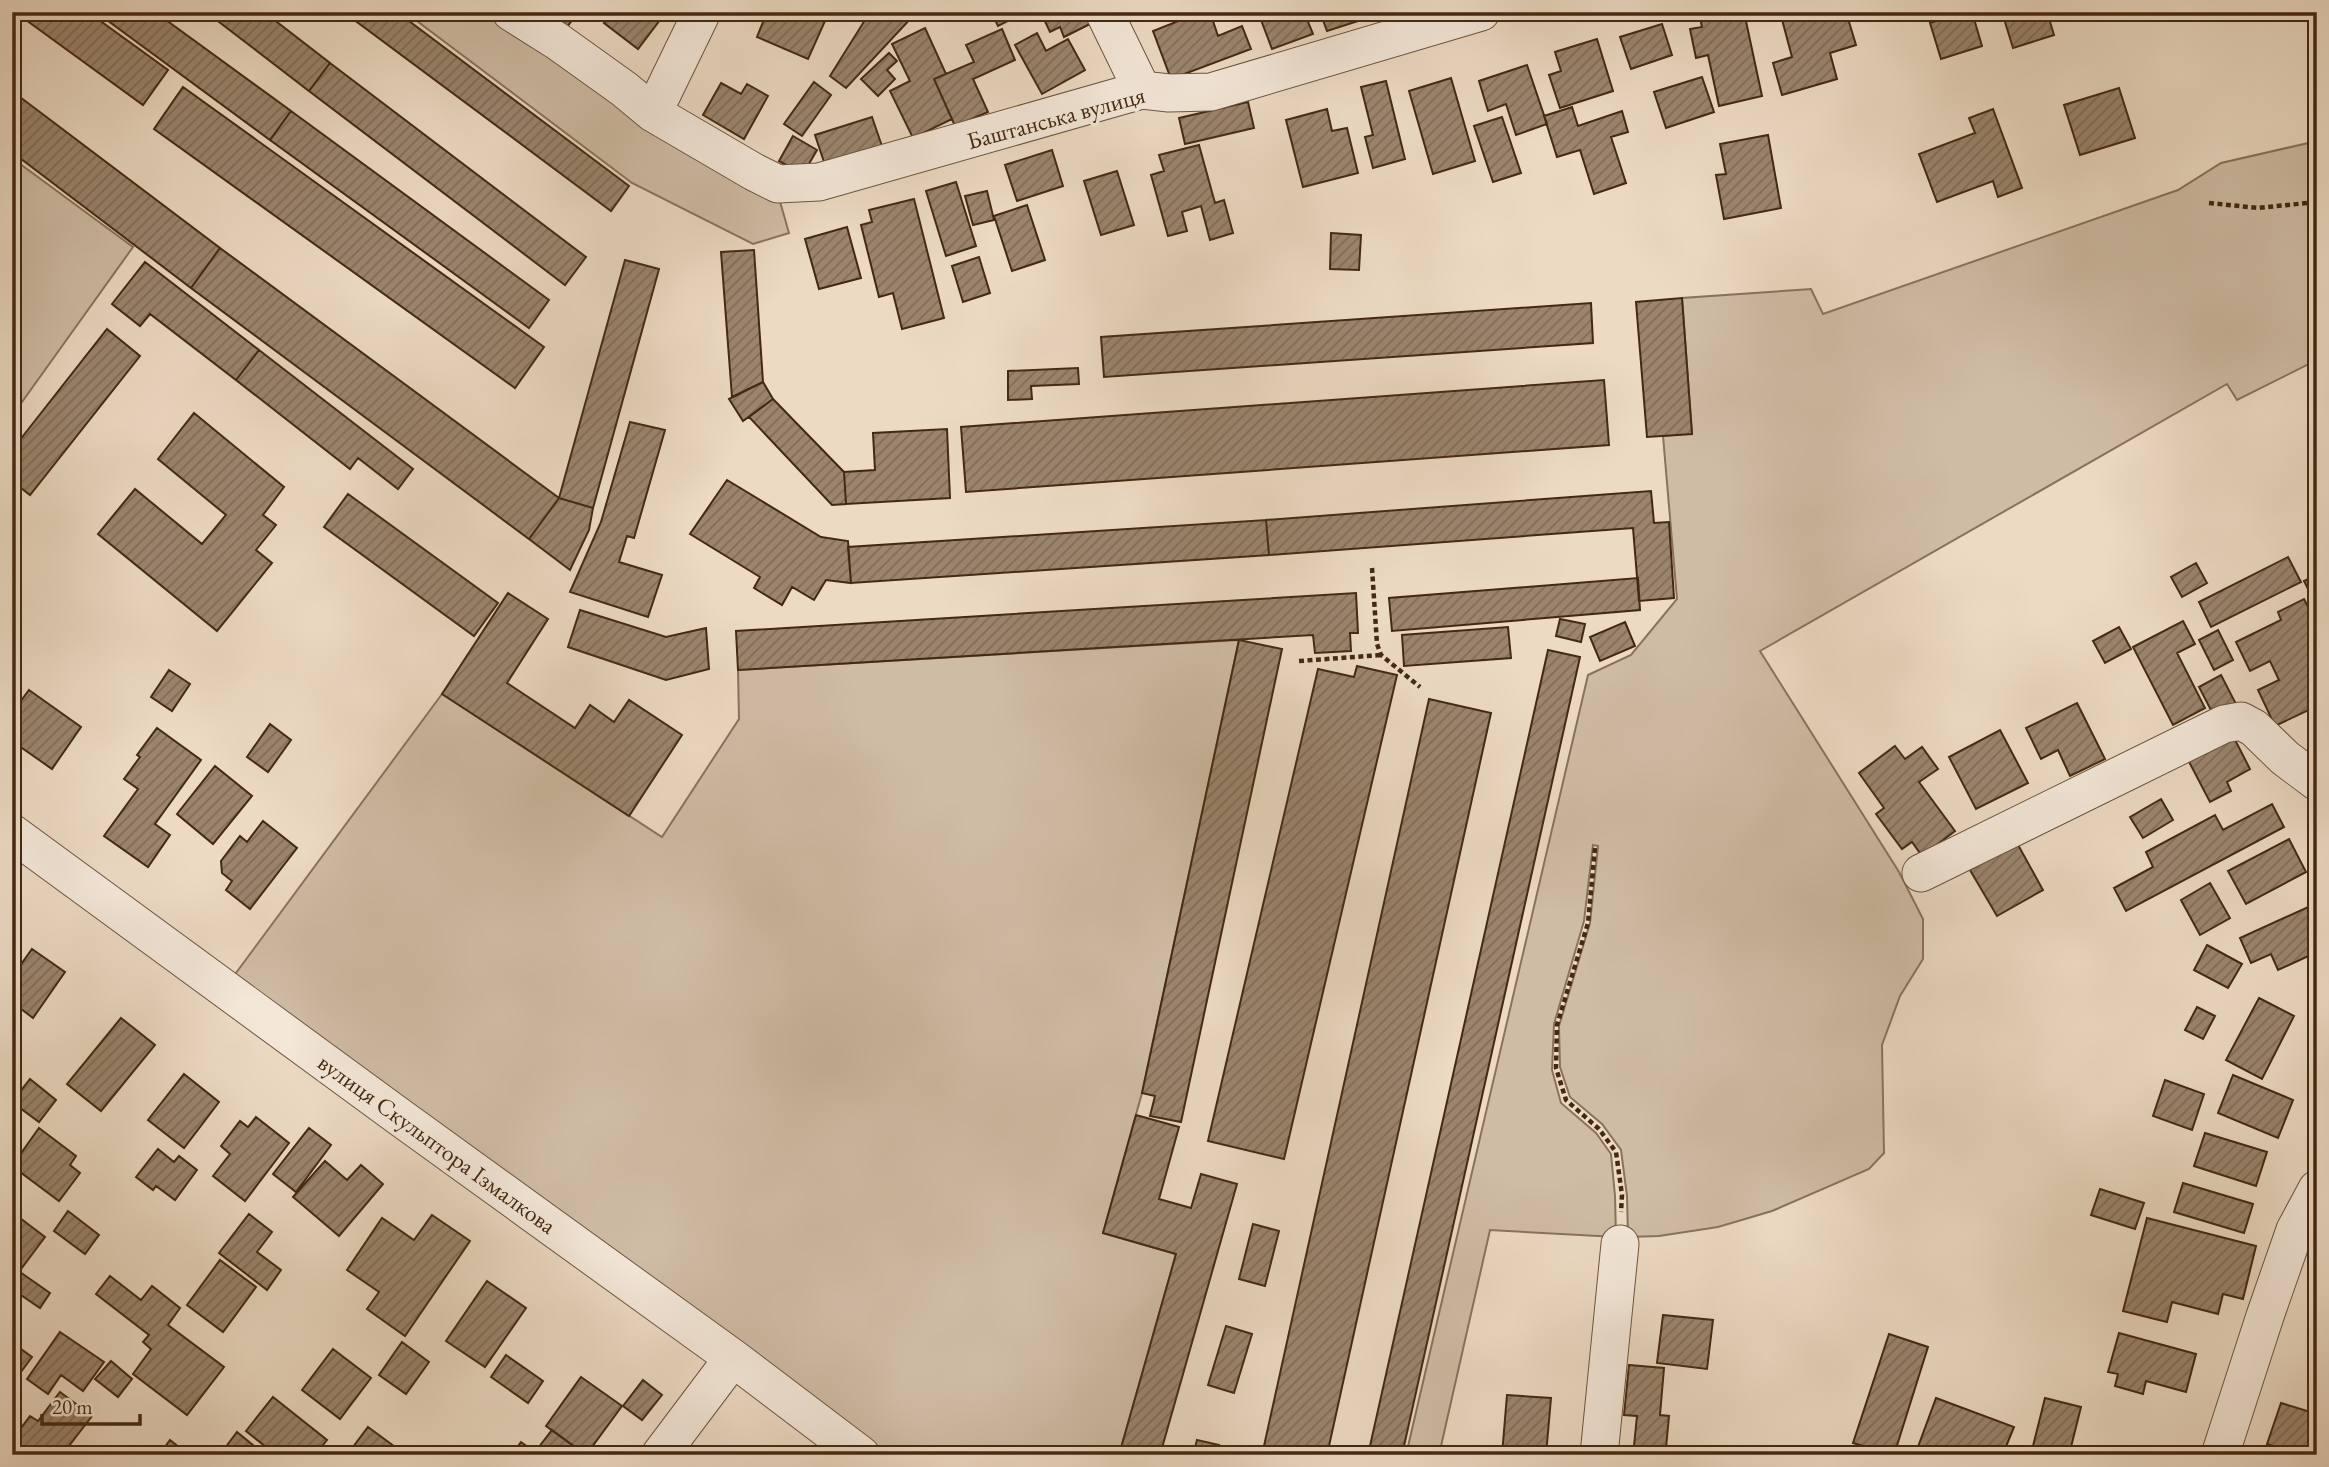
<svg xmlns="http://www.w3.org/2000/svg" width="2329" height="1467" font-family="'EB Garamond',serif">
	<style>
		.green { fill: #cfbca5; stroke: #8a725b; stroke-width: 2 }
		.building { fill: url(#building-hatch); stroke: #442911; stroke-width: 2 }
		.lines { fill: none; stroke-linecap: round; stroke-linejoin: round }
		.minor-casing { stroke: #6e553e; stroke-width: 39 }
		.path { stroke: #442911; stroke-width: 4.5; stroke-dasharray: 5 3.5; stroke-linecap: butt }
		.minor { stroke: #f3e7d8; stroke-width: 37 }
		.labels { text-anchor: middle; stroke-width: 7; stroke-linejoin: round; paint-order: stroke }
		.street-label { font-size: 24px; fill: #442911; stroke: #f3e7d8 }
	</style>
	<defs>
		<pattern id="building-hatch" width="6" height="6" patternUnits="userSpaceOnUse" patternTransform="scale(1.75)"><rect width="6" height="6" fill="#9b856e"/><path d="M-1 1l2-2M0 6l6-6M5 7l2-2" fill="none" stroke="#806d59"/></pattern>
	</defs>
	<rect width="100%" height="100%" fill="#ecdac3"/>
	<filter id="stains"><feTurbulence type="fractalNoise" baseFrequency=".00286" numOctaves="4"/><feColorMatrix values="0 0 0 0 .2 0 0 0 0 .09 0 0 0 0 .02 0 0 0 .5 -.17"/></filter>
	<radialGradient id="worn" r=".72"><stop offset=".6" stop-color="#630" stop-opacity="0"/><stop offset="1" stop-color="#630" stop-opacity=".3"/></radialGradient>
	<path class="green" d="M405 12H493L777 191 789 233 753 244 632 183Z
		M2317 141V360L2237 400 2227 384 1760 651 1899 872 1923 919V959L1900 996 1882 1045 1884 1153 1869 1169 1772 1211 1718 1227 1659 1236 1628 1237 1627 1196 1621 1150 1602 1124 1570 1097 1560 1067 1559 1026 1590 923 1598 846 1593 845 1584 921 1554 1024 1552 1070 1561 1103 1596 1133 1611 1154 1615 1196 1616 1237 1490 1230 1439 1455H1406L1588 675 1631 655 1677 599 1663 436 1692 433 1682 298 1811 289 1823 314 2178 190 2221 163Z
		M12 158 133 247 12 416Z
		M1239 640 1142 1093 1103 1233 1176 1254 1119 1455H883L744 1350 233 977 442 694 662 837 739 719 738 670Z"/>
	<path class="building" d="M15 12H88L168 70 143 105Z
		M96 12H155L291 111 270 140Z
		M206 12H264L330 63 309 91Z
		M359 12H397L629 186 611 211 353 19Z
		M546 12H578L567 27Z
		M613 12H666L638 49 604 23Z
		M767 12H829L808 59 757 37Z
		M849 12H905L913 16 846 88 830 76 865 20Z
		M991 12H1026L998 26Z
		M1084 12 1090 24 1064 37 1060 27 1050 32 1041 13Z
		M1201 12H1210L1218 36 1242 26 1251 49 1171 79 1153 31Z
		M1258 12H1304L1313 34 1272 49Z
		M1320 12H1359L1361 20 1327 31Z
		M1744 12 1762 96 1719 106 1708 55 1696 58 1690 29 1702 27 1699 13Z
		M1780 12H1846L1856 45 1830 53 1837 79 1782 95 1773 63 1792 57Z
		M1964 12H1972L1982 46 1941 59 1930 23Z
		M2002 12H2047L2054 35 2013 48Z
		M1662 24 1672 55 1631 69 1620 37Z
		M925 28 946 74 934 79 952 119 913 138 890 91 910 81 892 44Z
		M1002 29 1015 60 973 79 988 112 955 126 934 79 974 62 966 45Z
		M1037 33 1046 51 1068 39 1085 70 1042 94 1015 45Z
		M1597 39 1613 91 1560 108 1549 75 1561 71 1555 52Z
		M889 53 897 61 887 70 895 79 878 96 861 79Z
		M330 63 586 257 565 285 309 91Z
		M1527 65 1547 124 1516 135 1506 104 1488 111 1479 81Z
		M1702 77 1714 112 1666 128 1654 92Z
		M1451 78 1475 161 1433 174 1409 91Z
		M1386 81 1405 159 1373 168 1365 137 1373 135 1361 87Z
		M814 82 831 95 802 136 784 124Z
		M721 83 741 94 747 84 768 96 744 139 703 115Z
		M183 87 544 347 515 388 154 129Z
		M2119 88 2135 138 2080 155 2064 105Z
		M12 91 220 248 191 288 12 152Z
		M1248 102 1254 128 1185 144 1179 118Z
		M1572 107 1578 126 1622 111 1628 132 1611 137 1626 183 1594 194 1580 150 1557 157 1544 116Z
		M1327 109 1332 131 1347 128 1358 173 1303 187 1286 120Z
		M1993 109 2022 188 1998 197 1993 181 1937 202 1919 154 1975 133 1969 118Z
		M291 111 549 300 529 328 270 140Z
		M872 117 883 149 826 168 815 135Z
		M1502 117 1521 173 1493 182 1474 126Z
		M1768 135 1781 208 1724 219 1716 175 1726 174 1720 144Z
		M793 136 817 150 803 174 779 161Z
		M1199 145 1215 203 1224 200 1233 233 1210 240 1201 206 1182 212 1187 231 1168 236 1151 175 1164 171 1159 155Z
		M1052 150 1063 186 1017 201 1005 165Z
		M1117 171 1134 225 1101 235 1084 181Z
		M956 182 976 246 946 256 926 191Z
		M987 191 994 220 973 225 965 196Z
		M914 199 944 318 902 329 893 293 879 297 861 225 872 222 869 210Z
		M1027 205 1045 260 1012 271 994 216Z
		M847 227 861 278 819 289 805 239Z
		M1331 233 1361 235 1359 270 1330 269Z
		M220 248 559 498 529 539 191 288Z
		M754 250 763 382 732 397 721 252Z
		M979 257 990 293 963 302 952 266Z
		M625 260 659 269 593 508 559 498Z
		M145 262 259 350 236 380 150 314 140 326 112 304Z
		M1682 298 1692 434 1647 437 1636 302Z
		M1591 303 1593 343 1104 377 1101 337Z
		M107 329 140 356 30 495 12 481V450Z
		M259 350 413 469 398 489 358 458 350 469 236 380Z
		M1078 368 1079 384 1031 386 1032 399 1008 400V371Z
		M1604 380 1609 445 966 492 961 427Z
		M763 382 773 399 743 421 729 399Z
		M773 399 844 472 846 504 832 505 749 417Z
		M194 413 284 487 263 515 276 525 256 550 272 563 217 631 98 534 135 489 202 544 226 515 158 459Z
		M630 422 665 430 634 538 627 536 619 562 662 575 648 617 570 592 601 522Z
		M947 429 950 498 846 504 844 472 875 470 873 433Z
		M727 480 821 537 848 541 851 583 826 580 814 600 792 587 782 605 754 588 760 577 690 534Z
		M1651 491 1654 523 1669 522 1674 598 1639 601 1633 528 1269 555 1266 520Z
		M348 494 498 603 474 636 324 527Z
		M559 498 593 508 589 530 570 570 529 539Z
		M1266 520 1269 555 851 583 848 547Z
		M2288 557 2301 582 2211 627 2199 602Z
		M2196 563 2207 583 2182 597 2171 577Z
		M2317 575V607L2304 581Z
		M1638 578 1640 610 1392 631 1389 598Z
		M508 593 548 619 507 683 575 728 590 705 614 722 629 700 682 735 629 816 442 694Z
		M1356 593 1358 633H1350L1351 651 1315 653 1313 635 738 670 736 631Z
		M2304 599 2317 625V641L2313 643 2317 652V706L2275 726 2258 690 2279 680 2270 661 2250 671 2236 642 2281 620 2278 612Z
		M580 610 666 637 706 628 709 669 666 680 568 647Z
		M1560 619 1585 624 1581 642 1556 636Z
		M2183 621 2195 644 2177 653 2205 708 2173 725 2133 647Z
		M1625 622 1635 646 1600 661 1590 637Z
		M1508 627 1511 658 1404 666 1402 635Z
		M2119 627 2131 649 2105 663 2093 641Z
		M2218 630 2233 660 2214 670 2199 640Z
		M1239 640 1282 649 1181 1122 1150 1116 1155 1096 1142 1093Z
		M1548 650 1580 657 1402 1455H1368Z
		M1357 666 1397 675 1284 1159 1208 1141 1318 669 1354 677Z
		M169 670 190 684 172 711 151 697Z
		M2221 675 2236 704 2214 716 2199 687Z
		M29 690 81 727 52 769 12 741V713Z
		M1429 699 1491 713 1327 1455H1262Z
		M2077 703 2105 759 2070 776 2058 750 2041 759 2026 728Z
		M270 724 291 740 268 772 247 757Z
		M157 728 201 760 155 824 170 835 148 867 104 836 138 789 124 779 140 757 137 755Z
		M2000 730 2028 783 1976 809 1949 757Z
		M2231 732 2250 769 2227 782 2231 791 2210 802 2186 756Z
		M1895 746 1905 759 1922 747 1938 769 1919 782 1955 831 1922 856 1912 842 1902 849 1876 814 1884 808 1859 773Z
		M215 766 252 796 213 844 177 814Z
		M2161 799 2173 820 2143 838 2130 817Z
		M2272 804 2284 827 2126 911 2114 888 2153 867 2146 852 2215 815 2223 830Z
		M263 821 297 848 250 909 226 890 232 881 222 873 221 861 240 836 247 842Z
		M2289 839 2306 872 2246 904 2228 871Z
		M2017 843 2043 890 1997 916 1970 870Z
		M2210 883 2230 918 2200 935 2181 900Z
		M2317 903V952L2278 970 2271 954 2251 963 2240 938Z
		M2207 945 2242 964 2228 988 2194 970Z
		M32 949 65 972 33 1018 12 1002V977Z
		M2259 998 2294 1016 2262 1079 2226 1060Z
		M2197 1007 2215 1016 2203 1039 2185 1030Z
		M121 1018 155 1045 101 1111 67 1084Z
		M184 1074 219 1102 184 1148 148 1120Z
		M2233 1075 2293 1100 2278 1138 2218 1113Z
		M30 1079 56 1100 39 1122 12 1102Z
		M2165 1080 2204 1094 2192 1130 2153 1116Z
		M1136 1115 1179 1127 1159 1199 1191 1208 1201 1174 1237 1184 1160 1455H1119L1176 1254 1103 1233Z
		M256 1117 289 1143 245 1201 213 1176 230 1154 221 1146 240 1121 248 1127Z
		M39 1128 76 1156 70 1165 80 1173 59 1201 12 1166Z
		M309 1128 331 1145 296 1192 273 1174Z
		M2205 1133 2267 1152 2256 1186 2194 1166Z
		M158 1149 174 1162 179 1156 197 1170 175 1200 156 1186 153 1190 136 1177Z
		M325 1161 347 1180 361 1165 383 1184 339 1236 293 1197Z
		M2183 1183 2253 1204 2244 1233 2174 1212Z
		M2100 1189 2144 1203 2135 1229 2091 1215Z
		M68 1211 99 1235 85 1254 54 1231Z
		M12 1212 45 1237 21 1269 12 1262Z
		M249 1214 272 1232 257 1252 281 1270 267 1290 219 1253Z
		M432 1215 470 1241 405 1336 367 1309 379 1292 347 1270 382 1218 414 1240Z
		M2147 1218 2256 1246 2243 1299 2223 1294 2218 1314 2172 1302 2167 1322 2123 1311Z
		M1253 1224 1279 1231 1265 1286 1239 1279Z
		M220 1260 256 1287 223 1332 187 1305Z
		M17 1270 50 1293 40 1308 12 1289V1276Z
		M110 1276 141 1300 152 1286 180 1308 168 1325 224 1367 187 1415 133 1374 151 1349 143 1342 149 1335 96 1294Z
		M487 1281 526 1308 485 1367 446 1341Z
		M1663 1315 1713 1320 1707 1369 1657 1363Z
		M1226 1326 1252 1334 1234 1393 1208 1385Z
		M60 1332 104 1362 83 1391 61 1375 48 1394 27 1379Z
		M2119 1333 2196 1354 2186 1392 2146 1381 2143 1394 2115 1386 2118 1374 2108 1372Z
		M1889 1334 1928 1347 1894 1455 1853 1443Z
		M402 1342 429 1362 406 1394 379 1375Z
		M17 1346 32 1357 12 1384V1353Z
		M333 1349 371 1378 340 1419 302 1390Z
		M506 1355 543 1381 528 1403 491 1377Z
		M111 1361 132 1379 118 1397 95 1379Z
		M1629 1365 1664 1368 1660 1415 1669 1416 1666 1448 1634 1446 1637 1416 1624 1415Z
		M581 1377 622 1406 586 1455 546 1426Z
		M643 1380 662 1395 642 1420 623 1406Z
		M60 1392 92 1416 62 1455H14L12 1440 30 1416 38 1421Z
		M1507 1395 1551 1398 1546 1455H1502Z
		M273 1397 327 1440 315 1455H276L246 1431Z
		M1936 1398 2014 1427 2003 1454 1982 1447 1979 1455H1915Z
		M2045 1398 2081 1407 2069 1455 2031 1454Z
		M2281 1403 2317 1414 2315 1455H2300L2267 1444Z
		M368 1427 406 1455H355L350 1451Z
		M552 1430 586 1455H511L521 1442 535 1452Z
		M237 1432 265 1455H226L222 1452Z
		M170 1440 189 1455H159Z
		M1197 1440 1219 1445 1216 1455H1193Z"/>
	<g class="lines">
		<g class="minor-casing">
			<path id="minor" d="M511 12 557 41 624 89 653 113 754 172 778 184 819 182 1142 90 1169 93 1211 92 1481 12
				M1104 12 1142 90
				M653 113 702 12
				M12 833 401 1118 733 1358 861 1455
				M1921 873 2224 724 2241 721 2254 728 2285 758 2317 782
				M660 1455 733 1358
				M1599 1455 1620 1244
				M2220 1455 2265 1316 2295 1230 2317 1189"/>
		</g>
		<path class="path" d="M2209 203 2258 208 2317 202
			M1372 568 1377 644 1381 655 1420 687
			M1299 661 1381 655
			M1595 848 1588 923 1557 1025 1556 1068 1566 1100 1599 1129 1616 1152 1622 1195 1621 1212"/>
		<use href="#minor" class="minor"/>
	</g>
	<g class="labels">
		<g class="street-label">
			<text transform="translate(1056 118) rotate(-15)" y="8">Баштанська вулиця</text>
			<text transform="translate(437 1144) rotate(36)" y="8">вулиця Скульптора Ізмалкова</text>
		</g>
	</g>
	<rect width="2329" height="1467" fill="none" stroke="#ecdac3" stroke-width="42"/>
	<rect x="14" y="14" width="2301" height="1439" fill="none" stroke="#442911" stroke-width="3.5"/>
	<rect x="21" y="21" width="2287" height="1425" fill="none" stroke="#442911" stroke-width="2"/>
	<path d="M42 1414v10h98v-10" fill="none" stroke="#442911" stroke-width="3.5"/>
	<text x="52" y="1414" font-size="21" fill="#442911" stroke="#f3e7d8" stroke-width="5" paint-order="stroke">20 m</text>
	<rect width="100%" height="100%" filter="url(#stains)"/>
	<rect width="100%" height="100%" fill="url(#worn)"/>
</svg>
